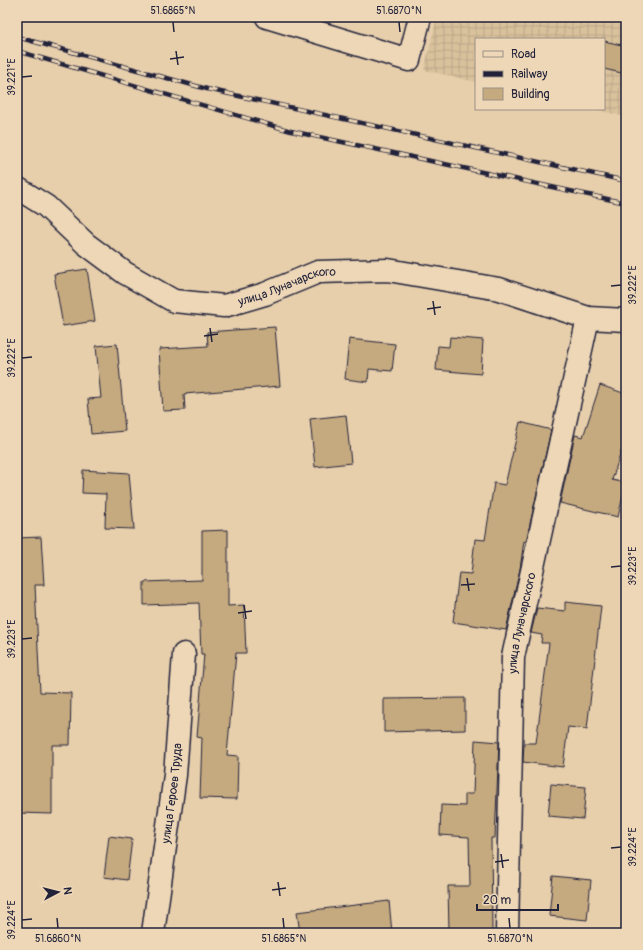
<svg xmlns="http://www.w3.org/2000/svg" width="643" height="950" font-family="Pangolin,sans-serif">
	<style>
		.industrial { fill: url(#industrial-grid) }
		.building { fill: #c6aa7f; stroke: #22223b }
		.lines { fill: none; stroke-linecap: round; stroke-linejoin: round }
		.minor-casing { stroke: #22223b; stroke-width: 25 }
		.minor { stroke: #edd7b6; stroke-width: 22 }
		.rail-casing { stroke: #22223b; stroke-width: 4.5 }
		.rail { stroke: #edd7b6; stroke-width: 3; stroke-dasharray: 9; stroke-linecap: butt }
		.ticks { fill: none; stroke: #22223b; stroke-width: 1.5 }
		.labels { text-anchor: middle; stroke-width: 4; stroke-linejoin: round; paint-order: stroke }
		.street-label { font-size: 12px; fill: #22223b; stroke: #edd7b6 }
		.neatline { fill: none; stroke: #22223b; stroke-width: 1.5 }
		.ticks-label { font-size: 10px; text-anchor: middle; fill: #22223b }
	</style>
	<defs>
		<pattern id="industrial-grid" width="8" height="8" patternUnits="userSpaceOnUse"><rect width="8" height="8" fill="#d9c19c"/><path d="M0 4h8M4 0v8" fill="none" stroke="#baa687"/></pattern>
	</defs>
	<rect width="100%" height="100%" fill="#e7cfac"/>
	<filter id="ink" filterUnits="userSpaceOnUse"><feTurbulence type="fractalNoise" baseFrequency=".025" numOctaves="2"/><feDisplacementMap in="SourceGraphic" scale="8" xChannelSelector="R" yChannelSelector="G"/><feConvolveMatrix kernelMatrix="1 2 1 2 8 2 1 2 1" color-interpolation-filters="sRGB"/></filter>
	<g filter="url(#ink)">
		<path class="industrial" d="M437 17H626V117L593 109H604V39H476V82L424 70Z"/>
		<path class="building" d="M604 41 626 46V74L604 69Z
			M87 269 95 321 63 326 54 274Z
			M275 327 280 386 184 394 185 410 163 411 159 349 208 346 207 332Z
			M450 337 483 340 481 374 436 370 438 346 449 347Z
			M349 339 395 344 392 371 369 369 368 382 345 379Z
			M117 344 125 431 91 434 88 399 101 398 96 346Z
			M600 385 626 394V436L612 480 626 483 618 517 560 503 575 435 583 437Z
			M346 415 351 463 315 467 310 419Z
			M520 422 551 430 526 542 524 541 520 569 506 630 453 622 459 573 471 574 475 539 485 540 494 483 505 485Z
			M83 470 129 473 134 529 105 528 106 494 82 493Z
			M228 530V606L244 605 246 653H236L227 755 238 756 237 799 200 798 202 738 197 737 204 654H201L199 603 144 605V582L202 580V531Z
			M41 537 44 585H35L40 692 71 693 70 745H52V814L17 813V538Z
			M565 602 601 606 587 729 568 727 563 767 523 762 524 743H536L549 643H541L542 635 531 633 537 608 565 611Z
			M465 698V730L384 732V699Z
			M475 740 499 742 495 838H491L492 932H449L448 886H470L469 837 440 835 441 805 465 806V794H473Z
			M551 784 586 787 583 819 548 816Z
			M109 836 132 839 127 880 104 877Z
			M553 876 591 880 587 920 549 916Z
			M389 901 392 933H300L297 912Z"/>
		<g class="lines">
			<g class="minor-casing">
				<g id="minor">
					<path d="M267 17 409 60 420 17"/>
					<path id="s1" d="M17 188 46 206 86 244 125 273 174 301 224 306 265 294 318 272 388 270 499 289 588 318 626 320"/>
					<path id="s2" d="M153 933 175 775 184 654"/>
					<path id="s3" d="M507 933 513 657 588 318"/>
				</g>
			</g>
			<use href="#minor" class="minor"/>
			<g class="rail-casing">
				<path id="rail" d="M17 37 207 89 626 181
					M17 51 291 131 626 203"/>
			</g>
			<use href="#rail" class="rail"/>
		</g>
	</g>
	<path class="ticks" d="M173 22 174 32M399 22 400 32M176 51 178 65M170 59 184 57M22 77 32 76M611 286 621 285M433 301 435 315M427 309 441 307M210 328 212 342M204 336 218 334M22 358 32 357M611 567 621 566M467 578 469 591M461 585 475 584M244 605 246 619M238 613 252 611M22 639 32 638M611 848 621 847M501 854 503 868M495 862 509 860M278 882 280 896M272 890 286 888M57 918 58 928M283 918 284 928M509 918 510 928M22 920 32 919"/>
	<g class="labels">
		<g class="street-label">
			<text dy="4" stroke="none"><textPath href="#s1" startOffset="311">улица Луначарского</textPath></text>
			<text dy="4" stroke="none"><textPath href="#s3" startOffset="311">улица Луначарского</textPath></text>
			<text dy="4" stroke="none"><textPath href="#s2" startOffset="141">улица Героев Труда</textPath></text>
		</g>
	</g>
	<rect width="643" height="950" fill="none" stroke="#edd7b6" stroke-width="44"/>
	<rect x="475" y="38" width="130" height="72" fill="#edd7b6" stroke="#9c8f85"/>
	<rect x="483" y="51" width="20" height="6" fill="#edd7b6" stroke="#9c8f85"/>
	<text x="511" y="58" font-size="12" fill="#22223b">Road</text>
	<rect x="483" y="71" width="20" height="6" fill="#22223b" stroke="#9c8f85"/>
	<text x="511" y="78" font-size="12" fill="#22223b">Railway</text>
	<rect x="483" y="88" width="20" height="12" fill="#c6aa7f" stroke="#9c8f85"/>
	<text x="511" y="98" font-size="12" fill="#22223b">Building</text>
	<g transform="translate(58 892) rotate(83)" stroke="#edd7b6" stroke-width="3" paint-order="stroke">
	<path d="M0-3L7 15L0 10L-7 15Z" fill="#22223b"/>
	<text y="-6" font-size="11" font-weight="bold" text-anchor="middle" fill="#22223b">N</text>
	</g>
	<path d="M477 904v6h81v-6" fill="none" stroke="#22223b" stroke-width="2"/>
	<text x="483" y="904" font-size="12" fill="#22223b" stroke="#edd7b6" stroke-width="3" paint-order="stroke">20 m</text>
	<rect x="22" y="22" width="599" height="906" class="neatline"/>
	<g class="ticks-label">
		<text x="173" y="14">51.6865°N</text>
		<text x="399" y="14">51.6870°N</text>
		<text transform="translate(11 77) rotate(-90)" y="4">39.221°E</text>
		<text transform="translate(632 285) rotate(-90)" y="4">39.222°E</text>
		<text transform="translate(11 358) rotate(-90)" y="4">39.222°E</text>
		<text transform="translate(632 566) rotate(-90)" y="4">39.223°E</text>
		<text transform="translate(11 639) rotate(-90)" y="4">39.223°E</text>
		<text transform="translate(632 847) rotate(-90)" y="4">39.224°E</text>
		<text transform="translate(11 920) rotate(-90)" y="4">39.224°E</text>
		<text x="58" y="942">51.6860°N</text>
		<text x="284" y="942">51.6865°N</text>
		<text x="510" y="942">51.6870°N</text>
	</g>
</svg>
